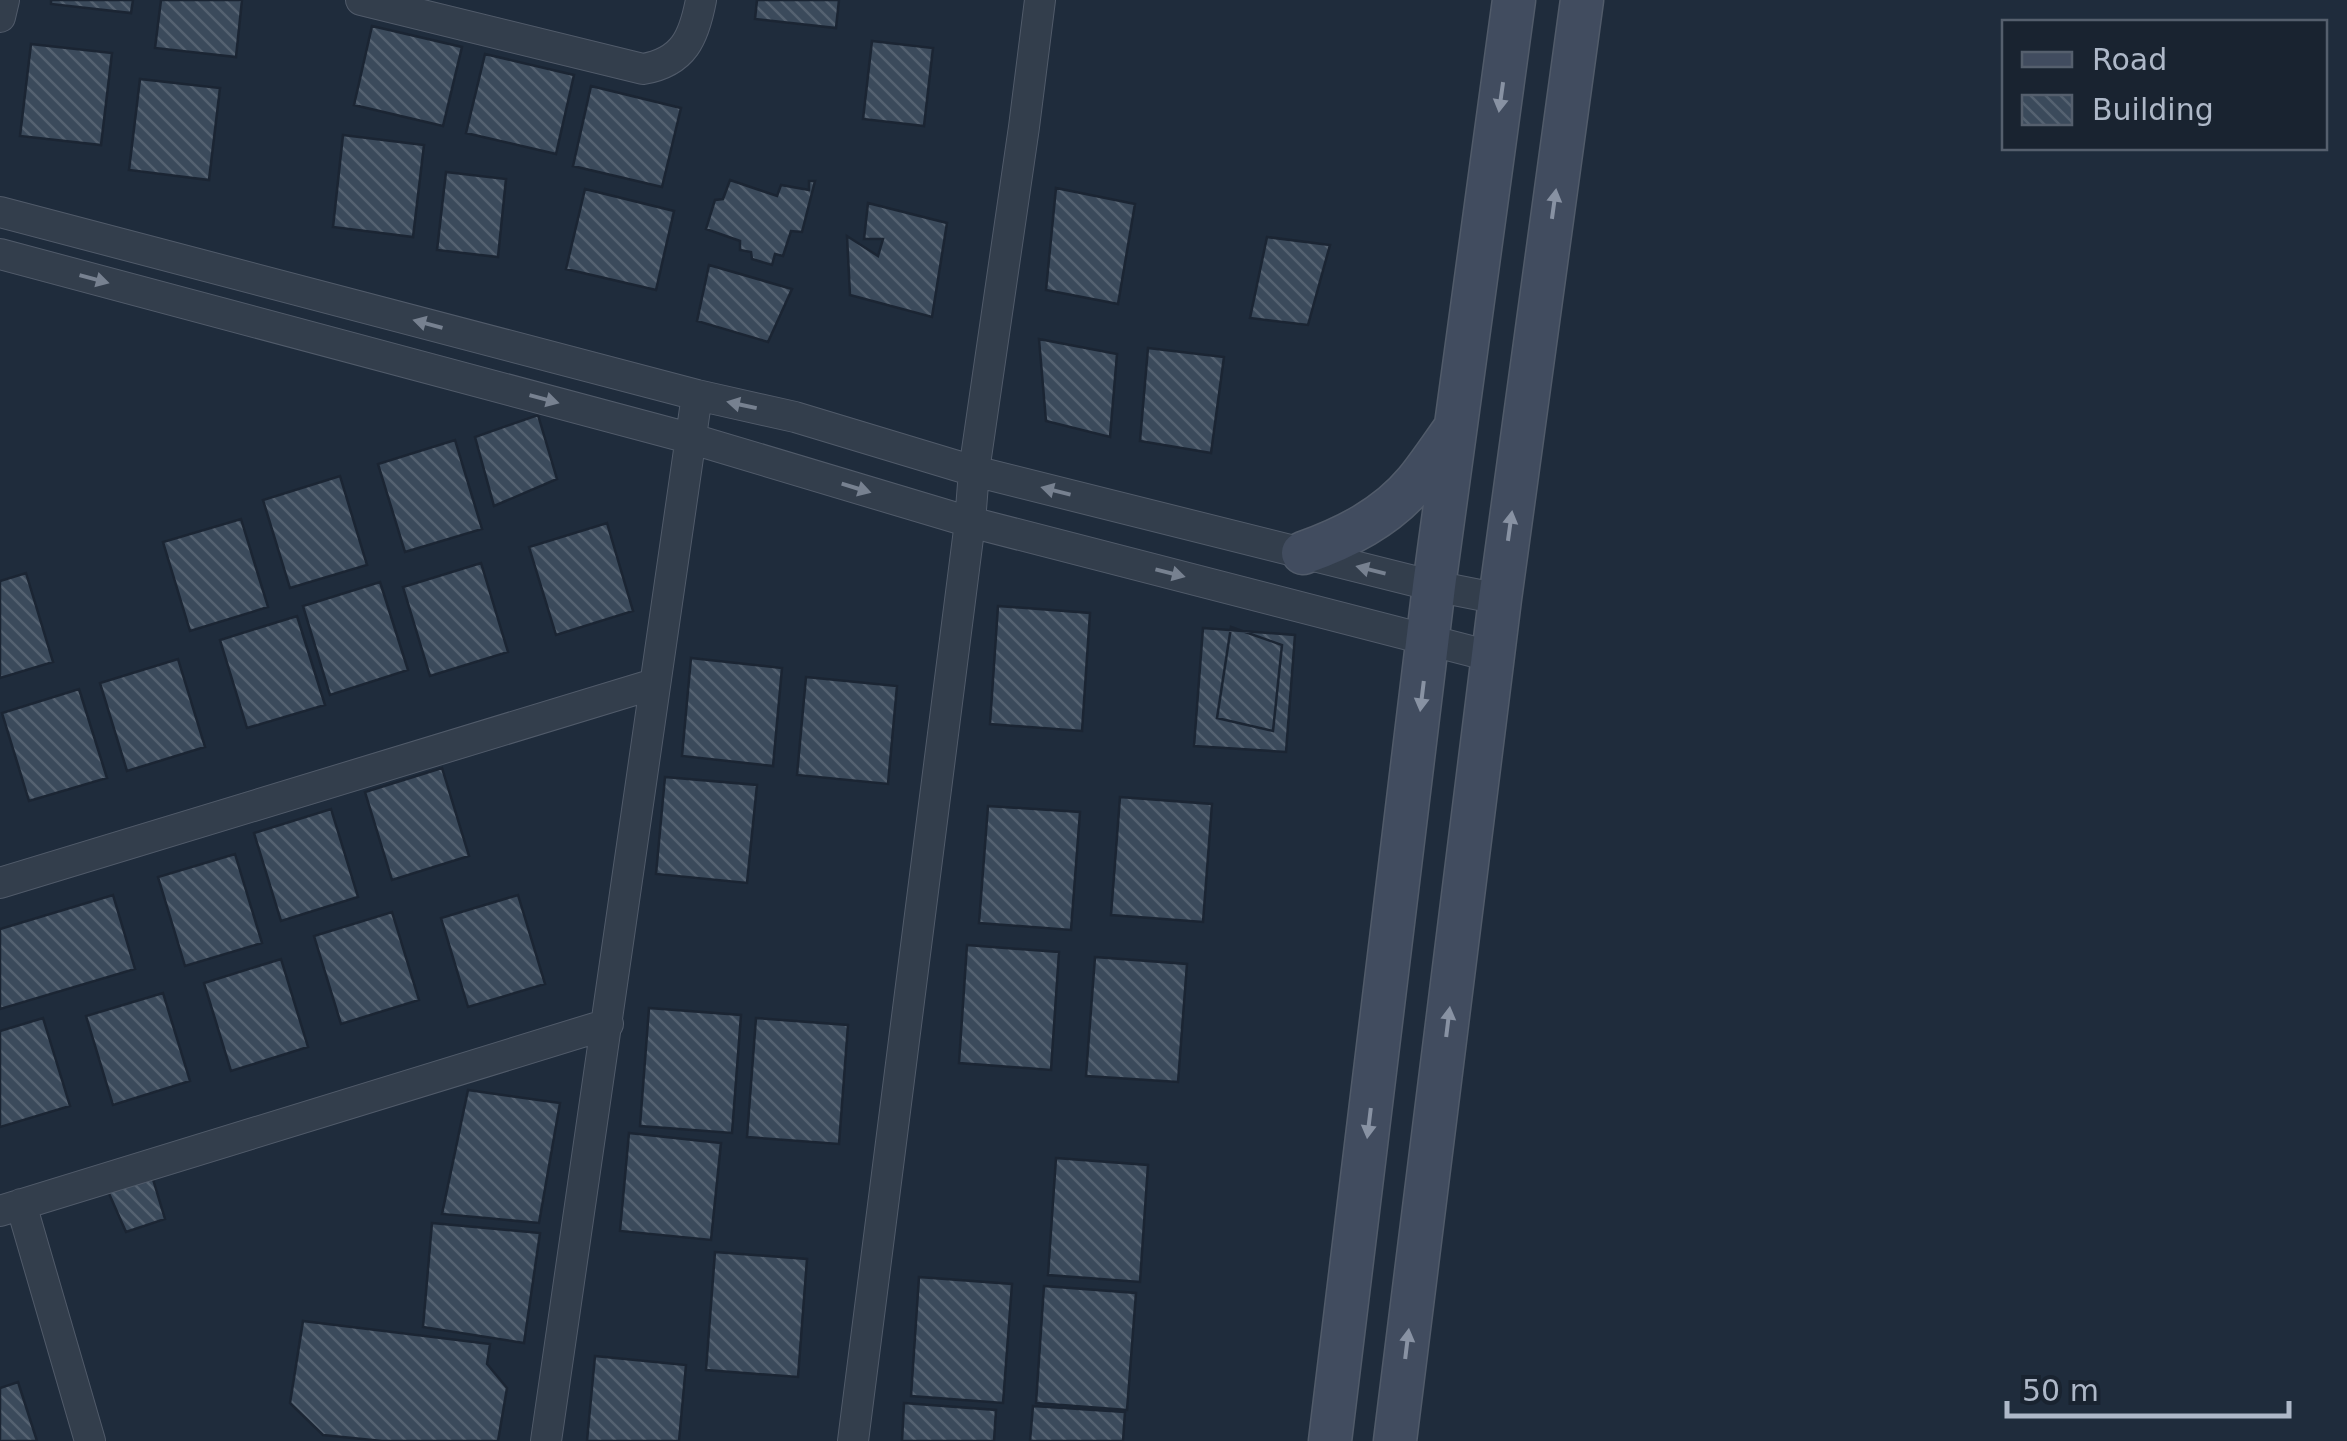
<svg xmlns="http://www.w3.org/2000/svg" width="2347" height="1441" font-family="'DejaVu Sans',sans-serif">
	<style>
		.building { fill: url(#building-back-hatch); stroke: #1b2533; stroke-width: 2.5 }
		.lines { fill: none; stroke-linecap: round; stroke-linejoin: round }
		.street-casing { stroke: #515b6a; stroke-width: 32 }
		.secondary-casing { stroke: #515b6a; stroke-width: 45 }
		.street { stroke: #333e4c; stroke-width: 30 }
		.secondary { stroke: #414c5f; stroke-width: 42 }
		.oneway { fill: #8892a3 }
		.oneway2 { fill: #778190 }
	</style>
	<defs>
		<pattern id="building-back-hatch" width="6" height="6" patternUnits="userSpaceOnUse" patternTransform="scale(2.5)"><rect width="6" height="6" fill="#3b4a5b"/><path d="M-1 5l2 2M0 0l6 6M5-1l2 2" fill="none" stroke="#556271"/></pattern>
	</defs>
	<rect width="100%" height="100%" fill="#1f2c3c"/>
	<path class="building" d="M51 0H133L131 13 51 4Z
		M161 0H242L236 57 155 48Z
		M757 0H839L836 28 755 19Z
		M372 26 462 47 443 126 354 105Z
		M872 41 933 48 924 126 863 119Z
		M31 44 112 53 101 145 20 136Z
		M485 54 574 75 556 154 466 133Z
		M140 79 220 88 209 180 129 170Z
		M591 86 681 108 662 187 573 166Z
		M343 135 424 145 413 237 333 227Z
		M446 172 506 179 498 257 437 250Z
		M730 180 777 196 781 185 809 190V181H815L802 232 791 231 783 256 775 254 772 265 752 259 751 252 740 250V241L706 229 715 200 723 199Z
		M1056 188 1135 204 1118 304 1046 290Z
		M585 189 674 211 656 290 566 269Z
		M868 203 947 223 932 317 850 295 847 236 878 256 883 239H864Z
		M1267 237 1330 245 1308 325 1250 318Z
		M709 265 792 289 768 342 697 321Z
		M1039 339 1117 354 1110 437 1046 421Z
		M1148 348 1224 357 1211 453 1140 441Z
		M538 415 557 479 494 506 475 437Z
		M455 440 482 529 405 552 378 464Z
		M340 476 367 565 290 588 263 500Z
		M241 519 268 607 190 631 163 542Z
		M607 523 633 611 556 635 529 547Z
		M481 563 508 652 430 676 403 587Z
		M26 573 53 662 0 678V581Z
		M380 582 408 670 330 695 303 606Z
		M998 606 1090 613 1082 731 990 724Z
		M297 616 325 705 247 728 220 640Z
		M1231 627 1282 645 1273 731 1217 718Z
		M1203 628 1295 635 1286 752 1194 746Z
		M691 658 782 668 773 766 682 756Z
		M178 659 205 747 127 771 100 683Z
		M806 677 897 686 888 784 797 775Z
		M79 689 107 778 29 801 2 713Z
		M442 768 469 856 392 880 365 792Z
		M665 777 757 785 747 883 656 874Z
		M1120 797 1212 804 1203 922 1111 915Z
		M988 806 1080 812 1071 930 979 923Z
		M331 809 358 897 281 921 254 833Z
		M235 854 262 943 185 966 158 877Z
		M113 895 135 969 0 1009V929Z
		M518 895 545 984 468 1007 441 918Z
		M392 912 419 1000 341 1024 314 936Z
		M967 945 1059 952 1051 1070 959 1063Z
		M1095 957 1187 964 1178 1082 1086 1076Z
		M281 959 308 1047 231 1071 204 983Z
		M163 993 190 1081 113 1105 86 1016Z
		M649 1008 741 1015 732 1133 640 1126Z
		M43 1018 70 1106 0 1127V1031Z
		M756 1018 848 1025 839 1144 747 1137Z
		M468 1090 560 1103 539 1223 442 1214Z
		M629 1133 721 1143 711 1240 620 1231Z
		M1056 1158 1148 1165 1140 1282 1048 1275Z
		M152 1176 165 1219 126 1232 107 1189Z
		M432 1223 540 1233 524 1343 423 1327Z
		M715 1252 807 1259 798 1377 706 1370Z
		M919 1277 1012 1284 1003 1403 911 1396Z
		M1044 1286 1136 1293 1127 1410 1036 1403Z
		M303 1321 490 1344 487 1364 507 1388 498 1441H382L323 1435 290 1403Z
		M595 1356 686 1365 679 1441H587Z
		M18 1382 37 1441H0V1388Z
		M904 1403 996 1410 994 1441H902Z
		M1033 1406 1125 1412 1123 1441H1030Z"/>
	<g class="lines">
		<g class="street-casing">
			<path id="street" d="M361 0 643 69C684 62 694 37 701 0
				M0 17 4 0
				M0 212 697 395 795 417 974 471 1434 586 1500 599
				M0 254 689 438 970 522 1494 657
				M0 883 654 684
				M21 1204 90 1441
				M0 1211 608 1024
				M546 1441 697 395
				M853 1441 970 522 974 471 1024 127 1040 0"/>
		</g>
		<g class="secondary-casing">
			<path id="secondary" d="M1303 553C1345 538 1386 518 1416 482 1429 466 1441 448 1453 431
				M1330 1441 1434 586 1514 0
				M1395 1441 1500 599 1582 0"/>
		</g>
		<use href="#street" class="street"/>
		<use href="#secondary" class="secondary"/>
	</g>
	<defs><path id="oneway-solid" d="M-6-.8H1V-3.2L6.5 0L1 3.2V.8H-6Z" transform="scale(2.5)"/></defs>
	<g class="oneway">
		<use href="#oneway-solid" transform="translate(1501 97) rotate(98)"/>
		<use href="#oneway-solid" transform="translate(1554 204) rotate(-82)"/>
		<use href="#oneway-solid" transform="translate(1510 526) rotate(-82)"/>
		<use href="#oneway-solid" transform="translate(1422 696) rotate(97)"/>
		<use href="#oneway-solid" transform="translate(1448 1022) rotate(-83)"/>
		<use href="#oneway-solid" transform="translate(1369 1123) rotate(97)"/>
		<use href="#oneway-solid" transform="translate(1407 1344) rotate(-83)"/>
	</g>
	<g class="oneway2">
		<use href="#oneway-solid" transform="translate(94 279) rotate(15)"/>
		<use href="#oneway-solid" transform="translate(428 324) rotate(-165)"/>
		<use href="#oneway-solid" transform="translate(544 399) rotate(15)"/>
		<use href="#oneway-solid" transform="translate(742 405) rotate(-168)"/>
		<use href="#oneway-solid" transform="translate(856 488) rotate(17)"/>
		<use href="#oneway-solid" transform="translate(1056 491) rotate(-166)"/>
		<use href="#oneway-solid" transform="translate(1371 570) rotate(-166)"/>
		<use href="#oneway-solid" transform="translate(1170 573) rotate(14)"/>
	</g>
	<rect x="2002" y="20" width="325" height="130" fill="#192330" stroke="#555f6d" stroke-width="2.5"/>
	<rect x="2022" y="52" width="50" height="15" fill="#414c5f" stroke="#555f6d" stroke-width="2.5"/>
	<text x="2092" y="70" font-size="30" fill="#aeb8c8">Road</text>
	<rect x="2022" y="95" width="50" height="30" fill="url(#building-back-hatch)" stroke="#555f6d" stroke-width="2.5"/>
	<text x="2092" y="120" font-size="30" fill="#aeb8c8">Building</text>
	<path d="M2007 1401v15h282v-15" fill="none" stroke="#aeb8c8" stroke-width="5"/>
	<text x="2022" y="1401" font-size="30" fill="#aeb8c8" stroke="#192330" stroke-width="8" paint-order="stroke">50 m</text>
</svg>
